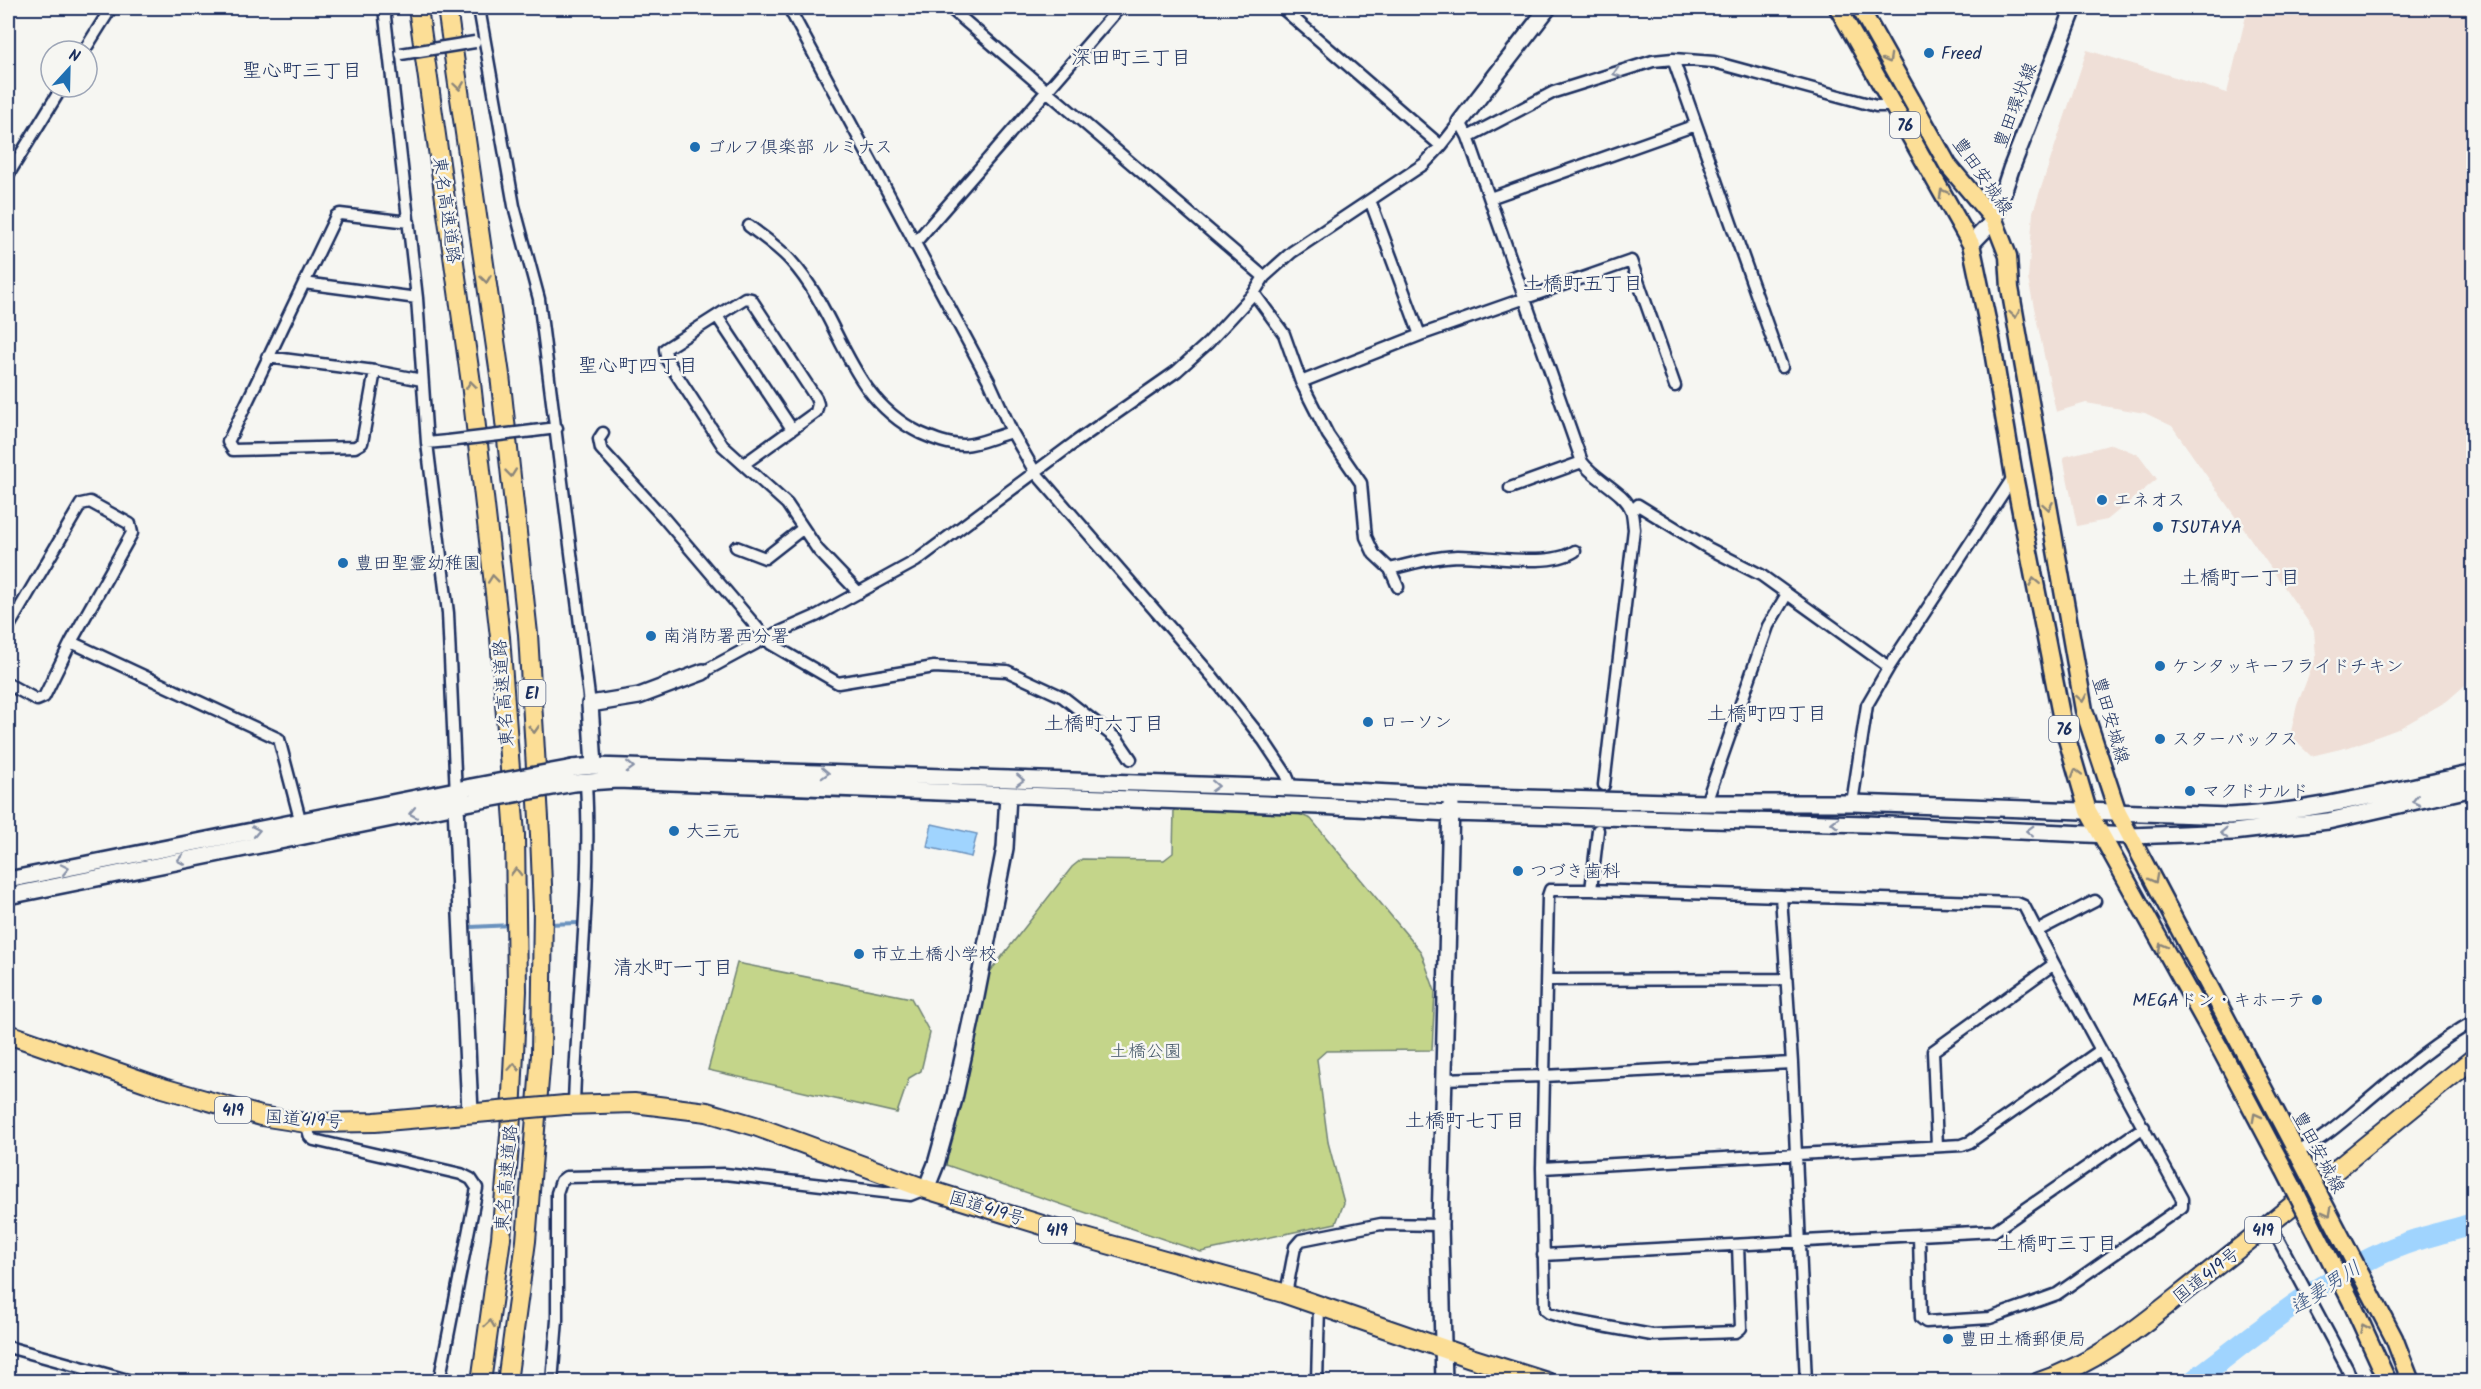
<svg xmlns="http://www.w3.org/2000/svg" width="2481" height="1389" font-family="Kalam,'Klee One',sans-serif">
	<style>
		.built { fill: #efdfd7 }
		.green { fill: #c4d58a; stroke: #708274; stroke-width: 1.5 }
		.water { fill: #a0d4fe; stroke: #6b92be; stroke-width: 1.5 }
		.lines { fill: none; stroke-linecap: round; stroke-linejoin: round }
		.stream { stroke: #6b92be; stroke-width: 4 }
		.river { stroke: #a0d4fe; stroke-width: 22 }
		.street-casing { stroke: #1b2f5e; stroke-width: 15 }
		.secondary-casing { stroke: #1b2f5e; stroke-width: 20 }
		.primary-casing { stroke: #1b2f5e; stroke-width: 21 }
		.highway-casing { stroke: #1b2f5e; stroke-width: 22 }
		.street { stroke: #f6f6f2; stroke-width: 10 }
		.secondary { stroke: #f6f6f2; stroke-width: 15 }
		.primary { stroke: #fcde96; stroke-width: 16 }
		.highway { stroke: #fcde96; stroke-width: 18 }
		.street-bridge-casing { stroke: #1b2f5e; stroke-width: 15; stroke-linecap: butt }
		.secondary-bridge-casing { stroke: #1b2f5e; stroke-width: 20; stroke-linecap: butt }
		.primary-bridge-casing { stroke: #1b2f5e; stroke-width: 21; stroke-linecap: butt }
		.highway-bridge-casing { stroke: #1b2f5e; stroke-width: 22; stroke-linecap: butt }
		.street-bridge { stroke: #f6f6f2; stroke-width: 10 }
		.secondary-bridge { stroke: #f6f6f2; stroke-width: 15 }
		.primary-bridge { stroke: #fcde96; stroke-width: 16 }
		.highway-bridge { stroke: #fcde96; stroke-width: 18 }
		.oneway { stroke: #8c867a }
		.oneway2 { stroke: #8892a8 }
		.poi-dot { fill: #1f6fb2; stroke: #f6f6f2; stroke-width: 2 }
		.labels { text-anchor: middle; stroke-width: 5; stroke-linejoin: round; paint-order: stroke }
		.shield { fill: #f6f6f2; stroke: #5d6b8a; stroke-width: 1.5 }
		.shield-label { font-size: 16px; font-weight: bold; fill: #1b2f5e }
		.poi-label { font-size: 18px; fill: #1b2f5e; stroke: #f6f6f2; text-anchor: start }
		.street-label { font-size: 18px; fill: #1b2f5e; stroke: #f6f6f2 }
		.park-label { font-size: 18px; fill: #455869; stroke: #f6f6f2 }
		.neighbourhood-label { font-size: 20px; fill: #1b2f5e; stroke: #f6f6f2 }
		.water-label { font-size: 20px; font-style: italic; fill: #3c5886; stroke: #f6f6f2 }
	</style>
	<rect width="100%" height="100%" fill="#f6f6f2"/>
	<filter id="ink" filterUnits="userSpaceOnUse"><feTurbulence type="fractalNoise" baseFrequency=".0167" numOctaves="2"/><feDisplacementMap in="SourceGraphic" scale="12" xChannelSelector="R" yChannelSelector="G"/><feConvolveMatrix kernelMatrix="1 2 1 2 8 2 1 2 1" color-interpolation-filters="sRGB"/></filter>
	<g filter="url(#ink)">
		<path class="built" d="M2248 8H2473V678L2447 701 2398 729 2349 747 2311 756 2290 736 2297 705 2316 657 2314 630 2172 426 2145 413 2086 403 2056 412 2028 279 2033 212 2087 50 2227 93Z
			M2112 444 2139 455 2157 479 2107 520 2077 526 2063 457Z"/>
		<path class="green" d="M1174 809 1294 812 1311 819 1421 952 1435 991 1432 1050 1326 1051 1317 1059 1328 1142 1344 1203 1336 1223 1201 1252 946 1165V1157L974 1007 985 991 989 973 1072 867 1082 859 1164 860 1173 853Z
			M737 963 911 998 930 1033 921 1071 909 1078 897 1113 708 1070Z"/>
		<path class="water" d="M932 824 977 834 971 857 927 847Z"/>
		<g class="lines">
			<path class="stream" d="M547 924 579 923
				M471 927 512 925"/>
			<path class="river" d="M2192 1382C2251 1338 2308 1289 2374 1257 2405 1241 2440 1233 2474 1224"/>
			<g class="street-casing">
				<path id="street" d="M384 8 417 298 427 443 448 613 456 795
					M479 8 514 206 539 299 590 704
					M789 8 989 381 1012 432 1035 472 1212 676 1264 741 1286 774 1292 788
					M950 8 1264 277
					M1282 8 1441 146
					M84 51 111 8
					M1673 59 1782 367
					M1468 137 1554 92 1653 61 1673 59 1714 62 1876 106H1894
					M8 175 62 87
					M1490 198 1696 125
					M1370 200 1420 335 1631 261 1675 386
					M749 226C763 237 780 248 791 261 842 317 845 396 920 433 934 439 948 445 964 445 981 444 995 436 1012 432
					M914 244 1119 8
					M304 283 417 298
					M1254 293 1284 334 1301 382 1420 335
					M717 316 792 429
					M267 357 375 371 422 380
					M375 371 362 443 355 447 233 450 228 442 336 216 340 214 409 222
					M1301 382 1328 435 1361 483 1366 537 1374 554 1390 569 1398 587
					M533 431 557 428
					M603 433 599 439 601 449 663 517 771 644 838 683 934 667 1007 671 1063 697 1118 740 1131 759
					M427 443 448 441
					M744 464 816 412 818 404 816 398 751 299 745 298 665 349 667 360 723 446 787 504 818 550 859 593
					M1510 488 1582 462
					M1632 511 1638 505 1708 548 1761 575 1889 667 2014 476
					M736 547 765 558 802 529
					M1390 569C1413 563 1434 557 1458 556 1491 556 1549 568 1575 551
					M8 628 81 504 90 502 130 524 132 533 71 642 44 697 37 700 8 684
					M71 642 279 739 301 823
					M703 672 766 638 816 616 916 561 1074 443 1177 371 1208 343 1254 293 1264 277 1292 252 1424 164 1441 146 1460 122 1468 137 1582 462C1594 479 1625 492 1631 510 1633 515 1633 523 1634 529L1604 785
					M1706 803 1768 626 1787 594
					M1852 803 1867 705 1889 667
					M1598 830 1591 890 1781 896 1792 1063 1806 1382
					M1591 890H1550L1548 896 1542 1168 1545 1310 1549 1313 1575 1321 1652 1335 1736 1332 1741 1328 1738 1245
					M1781 896 2017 903 2024 906 2054 964
					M2037 931 2095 901
					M1547 980 1785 979
					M1442 1079 1544 1076 1792 1063
					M574 1104C577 997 592 890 586 783
					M306 1123 310 1137 314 1140 461 1174 471 1179 477 1188 439 1382
					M2297 1152C2325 1139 2350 1115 2374 1095 2406 1068 2437 1042 2474 1021
					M1542 1168 1962 1145 1970 1142 2101 1050
					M2270 1224 2347 1368 2352 1382
					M1919 1235 1921 1318 1926 1322 1990 1318 2057 1294 2182 1207V1199L2054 964 1933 1051 1937 1146
					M1543 1255 1994 1231 2144 1127
					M1286 1294 1295 1247 1301 1240 1381 1224 1440 1225
					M8 1347 135 1382
					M552 1382 557 1320V1193L561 1181 566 1177 725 1174 910 1195 925 1189
					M1317 1382 1319 1305"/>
			</g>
			<g class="secondary-casing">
				<path id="secondary" d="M1460 122 1548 8
					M1971 244 1994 220 2011 169 2074 8
					M594 766 590 704 639 696 703 672
					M572 768 594 766 1292 788 1451 796 1706 803H1852L2229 816C2314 812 2391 791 2474 773
					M574 783 617 780 1318 806 1450 813 1867 824 2131 836 2233 832 2328 821 2474 788
					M456 805 470 1112
					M8 880 471 787
					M8 896 471 802
					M926 1189 936 1164 954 1099 974 1007 1005 848 1008 795
					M1444 1382 1440 1225 1451 805"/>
			</g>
			<g class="primary-casing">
				<path id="primary" d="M1838 8 1971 244 1991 339 2014 476 2063 725 2088 811 2222 1052 2284 1169
					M1860 8 1948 165 1994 220 2008 256 2010 288 2084 710 2118 813 2301 1160"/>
			</g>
			<g class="highway-casing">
				<path id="highway" d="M418 8 471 383 500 637 515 835 517 991 510 1135 501 1238 481 1382
					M447 8 500 375 528 634 540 835 543 909 541 1055 526 1241 507 1382
					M8 1034 163 1088 261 1116 306 1123 375 1122 488 1112
					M565 1105 634 1103 707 1112 755 1126 926 1189 1068 1233 1283 1293 1471 1358 1547 1382
					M2039 1382C2104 1361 2152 1316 2205 1275 2296 1204 2384 1130 2474 1058"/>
			</g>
			<use href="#street" class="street"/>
			<use href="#secondary" class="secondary"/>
			<use href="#primary" class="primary"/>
			<use href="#highway" class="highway"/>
			<g class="street-bridge-casing">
				<path id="street-bridge" d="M401 54 475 42
					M448 441 533 431"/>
			</g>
			<g class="secondary-bridge-casing">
				<path id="secondary-bridge" d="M471 787 573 768
					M471 802 574 783"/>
			</g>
			<g class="primary-bridge-casing">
				<path id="primary-bridge" d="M2301 1160 2394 1338 2411 1382
					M2284 1169 2351 1301 2388 1382"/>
			</g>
			<g class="highway-bridge-casing">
				<path id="highway-bridge" d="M488 1112 565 1105"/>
			</g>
			<use href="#street-bridge" class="street-bridge"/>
			<use href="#secondary-bridge" class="secondary-bridge"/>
			<use href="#primary-bridge" class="primary-bridge"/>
			<use href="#highway-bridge" class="highway-bridge"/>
		</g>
		<defs><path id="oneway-chevron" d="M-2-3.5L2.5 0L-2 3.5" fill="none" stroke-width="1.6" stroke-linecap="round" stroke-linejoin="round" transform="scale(1.5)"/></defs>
		<g class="oneway">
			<use href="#oneway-chevron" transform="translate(1888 59) rotate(61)"/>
			<use href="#oneway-chevron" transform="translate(459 86) rotate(82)"/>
			<use href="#oneway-chevron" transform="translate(1943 193) rotate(-119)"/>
			<use href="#oneway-chevron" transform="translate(486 279) rotate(82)"/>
			<use href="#oneway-chevron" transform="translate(2015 314) rotate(80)"/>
			<use href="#oneway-chevron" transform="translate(471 385) rotate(-97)"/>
			<use href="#oneway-chevron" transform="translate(511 473) rotate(84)"/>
			<use href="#oneway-chevron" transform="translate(2048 506) rotate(80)"/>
			<use href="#oneway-chevron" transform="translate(493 579) rotate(-96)"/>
			<use href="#oneway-chevron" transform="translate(2034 582) rotate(-101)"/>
			<use href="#oneway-chevron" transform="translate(2082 698) rotate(80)"/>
			<use href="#oneway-chevron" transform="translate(534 729) rotate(87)"/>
			<use href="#oneway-chevron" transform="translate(2076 773) rotate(-106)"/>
			<use href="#oneway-chevron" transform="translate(516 872) rotate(-91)"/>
			<use href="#oneway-chevron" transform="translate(2154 879) rotate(62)"/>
			<use href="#oneway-chevron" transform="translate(2162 947) rotate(-119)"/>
			<use href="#oneway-chevron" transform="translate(514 1067) rotate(-87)"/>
			<use href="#oneway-chevron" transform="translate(2256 1117) rotate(-118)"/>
			<use href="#oneway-chevron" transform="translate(2328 1212) rotate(62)"/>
			<use href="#oneway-chevron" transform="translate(490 1324) rotate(-82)"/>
			<use href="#oneway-chevron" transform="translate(2364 1328) rotate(-114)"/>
		</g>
		<g class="oneway2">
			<use href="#oneway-chevron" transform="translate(1617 73) rotate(162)"/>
			<use href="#oneway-chevron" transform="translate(630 767) rotate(2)"/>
			<use href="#oneway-chevron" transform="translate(825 773) rotate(2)"/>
			<use href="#oneway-chevron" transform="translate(1020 780) rotate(2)"/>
			<use href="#oneway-chevron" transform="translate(1215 786) rotate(2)"/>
			<use href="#oneway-chevron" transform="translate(2416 801) rotate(167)"/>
			<use href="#oneway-chevron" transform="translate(413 813) rotate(169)"/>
			<use href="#oneway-chevron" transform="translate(1835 823) rotate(-179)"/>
			<use href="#oneway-chevron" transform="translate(256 831) rotate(-11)"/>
			<use href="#oneway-chevron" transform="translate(2030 831) rotate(-178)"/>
			<use href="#oneway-chevron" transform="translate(2224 833) rotate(178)"/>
			<use href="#oneway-chevron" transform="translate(181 860) rotate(169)"/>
			<use href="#oneway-chevron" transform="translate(65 869) rotate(-12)"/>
		</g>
	</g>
	<g class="poi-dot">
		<circle cx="1929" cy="53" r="6"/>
		<circle cx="695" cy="147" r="6"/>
		<circle cx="2102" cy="500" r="6"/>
		<circle cx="2158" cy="527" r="6"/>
		<circle cx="343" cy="563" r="6"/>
		<circle cx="651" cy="636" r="6"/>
		<circle cx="2160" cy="666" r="6"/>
		<circle cx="1368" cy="722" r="6"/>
		<circle cx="2160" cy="739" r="6"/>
		<circle cx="2190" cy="791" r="6"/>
		<circle cx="674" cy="831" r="6"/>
		<circle cx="1518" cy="871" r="6"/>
		<circle cx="859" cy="954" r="6"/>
		<circle cx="2317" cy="1000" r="6"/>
		<circle cx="1948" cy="1339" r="6"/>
	</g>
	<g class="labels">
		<g class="shield">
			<rect x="1890" y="112" width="30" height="26" rx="4.5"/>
			<rect x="518.5" y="680" width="27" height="26" rx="4.5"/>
			<rect x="2049" y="716" width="30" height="26" rx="4.5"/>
			<rect x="215" y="1097" width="36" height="26" rx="4.5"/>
			<rect x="1039" y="1217" width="36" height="26" rx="4.5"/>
			<rect x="2245" y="1217" width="36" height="26" rx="4.5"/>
		</g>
		<g class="shield-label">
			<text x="1905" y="131">76</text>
			<text x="532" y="699">E1</text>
			<text x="2064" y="735">76</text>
			<text x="233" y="1116">419</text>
			<text x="1057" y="1236">419</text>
			<text x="2263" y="1236">419</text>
		</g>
		<g class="poi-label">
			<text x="1941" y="59">Freed</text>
			<text x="707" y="153">ゴルフ倶楽部 ルミナス</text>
			<text x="2114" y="506">エネオス</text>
			<text x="2170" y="533">TSUTAYA</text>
			<text x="355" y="569">豊田聖霊幼稚園</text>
			<text x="663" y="642">南消防署西分署</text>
			<text x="2172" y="672">ケンタッキーフライドチキン</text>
			<text x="1380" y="728">ローソン</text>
			<text x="2172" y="745">スターバックス</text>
			<text x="2202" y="797">マクドナルド</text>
			<text x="686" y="837">大三元</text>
			<text x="1530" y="877">つづき歯科</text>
			<text x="871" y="960">市立土橋小学校</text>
			<text x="2305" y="1006" text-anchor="end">MEGAドン・キホーテ</text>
			<text x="1960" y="1345">豊田土橋郵便局</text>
		</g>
		<g class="street-label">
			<text transform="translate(2015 105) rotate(-69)" y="6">豊田環状線</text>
			<text transform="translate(1983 176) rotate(55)" y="6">豊田安城線</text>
			<text transform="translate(447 210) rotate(82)" y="6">東名高速道路</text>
			<text transform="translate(503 693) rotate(-94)" y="6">東名高速道路</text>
			<text transform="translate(2111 720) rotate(74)" y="6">豊田安城線</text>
			<text transform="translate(304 1119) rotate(4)" y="6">国道419号</text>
			<text transform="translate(2319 1152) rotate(62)" y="6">豊田安城線</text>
			<text transform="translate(506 1178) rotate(-85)" y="6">東名高速道路</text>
			<text transform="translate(987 1208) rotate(17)" y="6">国道419号</text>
			<text transform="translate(2206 1275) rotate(-38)" y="6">国道419号</text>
		</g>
		<g class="park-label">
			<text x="1146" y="1057">土橋公園</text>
		</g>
		<g class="neighbourhood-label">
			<text x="1131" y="64">深田町三丁目</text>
			<text x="302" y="77">聖心町三丁目</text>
			<text x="1583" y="290">土橋町五丁目</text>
			<text x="638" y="372">聖心町四丁目</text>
			<text x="2240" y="584">土橋町一丁目</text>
			<text x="1767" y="720">土橋町四丁目</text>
			<text x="1104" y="730">土橋町六丁目</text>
			<text x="673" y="974">清水町一丁目</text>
			<text x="1465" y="1127">土橋町七丁目</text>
			<text x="2057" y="1250">土橋町三丁目</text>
		</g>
		<g class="water-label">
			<text transform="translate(2325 1287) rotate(-33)" y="7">逢妻男川</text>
		</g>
	</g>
	<rect width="2481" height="1389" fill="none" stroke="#f6f6f2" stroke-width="30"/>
	<rect x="15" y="15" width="2451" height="1359" fill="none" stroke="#1b2f5e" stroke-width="2" filter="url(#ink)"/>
	<g transform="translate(69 69) rotate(22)"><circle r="28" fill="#f6f6f2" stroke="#9ea6b7" stroke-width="1.5"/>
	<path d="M0-4.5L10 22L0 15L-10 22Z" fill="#1f6fb2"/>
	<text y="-9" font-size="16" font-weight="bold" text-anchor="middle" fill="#1b2f5e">N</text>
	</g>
</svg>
